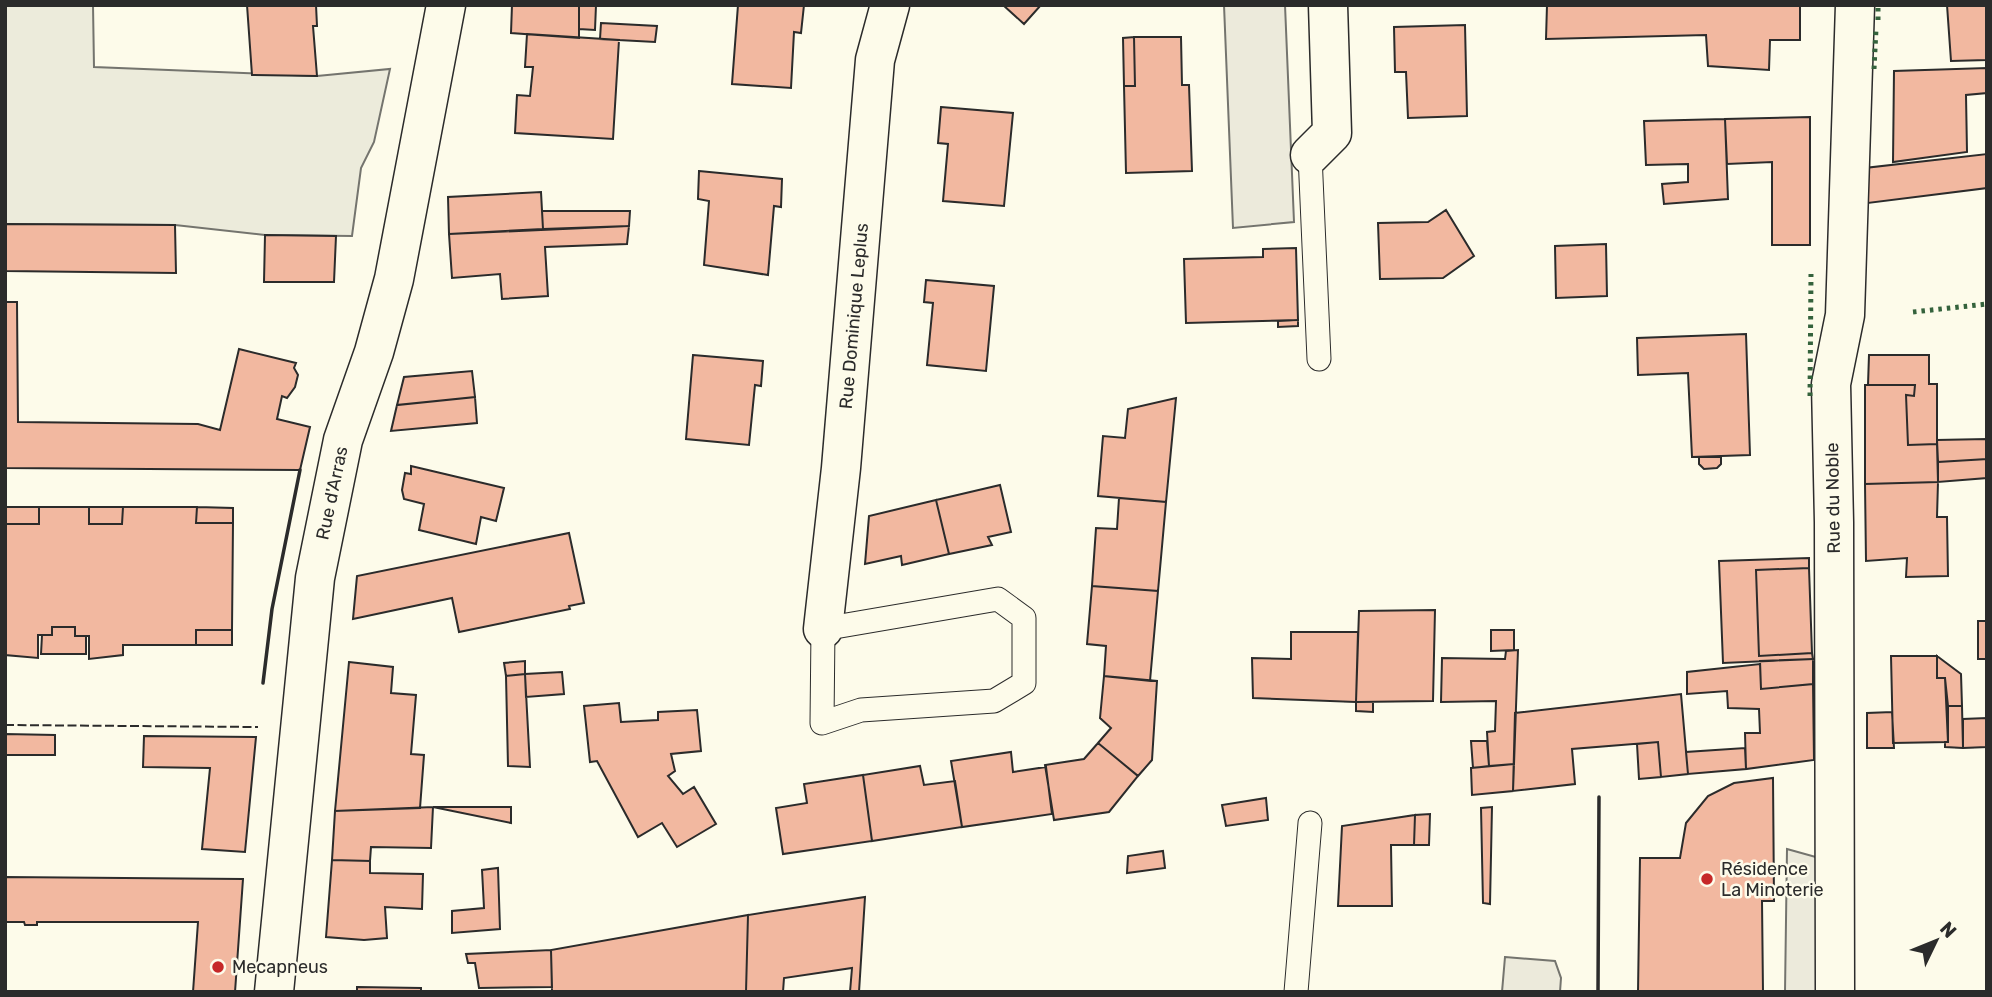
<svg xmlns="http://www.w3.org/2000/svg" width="1992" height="997" font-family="Rubik,sans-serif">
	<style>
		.green { fill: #ecebdb; stroke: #74746e; stroke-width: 2 }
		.parking { fill: #eceadb; stroke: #74746e; stroke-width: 2 }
		.building { fill: #f2b8a0; stroke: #2b2b2b; stroke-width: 2 }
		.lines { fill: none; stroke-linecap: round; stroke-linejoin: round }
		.lane-casing { stroke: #2b2b2b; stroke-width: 25 }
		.street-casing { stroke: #2b2b2b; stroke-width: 41 }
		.lane { stroke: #fdfbea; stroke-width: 23 }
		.street { stroke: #fdfbea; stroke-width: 38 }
		.hedge { stroke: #34623c; stroke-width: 5; stroke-dasharray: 3.5 5; stroke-linecap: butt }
		.fence { stroke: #2b2b2b; stroke-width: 2; stroke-dasharray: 9 3.5; stroke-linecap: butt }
		.wall { stroke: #2b2b2b; stroke-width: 3.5 }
		.poi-dot { fill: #c62828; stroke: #fdfbea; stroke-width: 2.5 }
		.labels { text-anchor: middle; stroke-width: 5; stroke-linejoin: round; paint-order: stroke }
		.street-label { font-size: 18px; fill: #2b2b2b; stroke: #fdfbea }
		.poi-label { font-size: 18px; fill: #2b2b2b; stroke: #fdfbea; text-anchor: start }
	</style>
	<rect width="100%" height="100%" fill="#fdfbea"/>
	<path class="green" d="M5 5H93L94 67 317 76 390 69 374 142 361 168 352 236 265 235 175 225 5 224Z"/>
	<path class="parking" d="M1224 5H1285L1294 222 1233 228Z
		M1787 849 1823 859V992H1785Z
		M1505 957 1555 961 1561 978 1560 992H1502Z"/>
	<path class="building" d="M247 5H316L317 26H313L317 76 252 75Z
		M512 5H579V38L511 33Z
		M579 5H596L595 30 579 29Z
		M738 5H804L801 33 794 32 791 88 732 84Z
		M1003 5H1041L1024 24Z
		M1547 5H1800V40H1770L1769 70 1708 66 1706 35 1546 39Z
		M1947 5H1987V60L1951 61Z
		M601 23 657 26 655 42 600 39Z
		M1465 25 1467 116 1408 118 1406 72H1395L1394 27Z
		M527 34 619 40 613 139 515 133 517 95 530 96 533 67H525Z
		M1134 37 1135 86H1124L1123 38Z
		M1134 37H1181L1182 85H1189L1192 171 1126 173 1124 86H1135Z
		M1987 68V93L1966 95 1967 152 1893 162 1894 71Z
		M941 107 1013 113 1004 206 943 201 948 144 938 143Z
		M1810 117V245H1772V162L1727 164 1725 119Z
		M1725 119 1728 199 1664 204 1662 184 1688 182V164L1646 165 1644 121Z
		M1987 154V188L1868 203 1865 168Z
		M699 171 782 179 781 207 774 206 768 275 704 265 709 201 698 199Z
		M541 192 543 229 449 234 448 197Z
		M1446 210 1474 256 1443 278 1380 279 1378 223 1428 222Z
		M542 211H630L629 226 543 229Z
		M5 224 175 225 176 273 5 271Z
		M629 226 627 244 545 247 548 296 502 299 500 274 452 278 449 234Z
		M265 235 336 236 334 282H264Z
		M1606 244 1607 296 1556 298 1555 246Z
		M1296 248 1298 320 1186 323 1184 259 1263 257V249Z
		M926 280 994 286 986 371 927 365 933 303 924 302Z
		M5 302H17L18 422 198 424 220 430 239 349 296 363 294 368 298 375 295 387 287 398 282 396 277 419 310 427 300 470 5 468Z
		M1298 320V326L1278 327V321Z
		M1746 334 1750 455 1692 457 1688 373 1638 375 1637 338Z
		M693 355 763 361 761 386 755 385 749 445 686 439Z
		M1869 355H1929V384H1937V444L1908 445 1906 395 1914 396 1915 385H1868Z
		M472 371 475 397 397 405 404 377Z
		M1865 385H1915L1914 396 1906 395 1908 445 1937 444 1938 482 1865 484Z
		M475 397 477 423 391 431 397 405Z
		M1176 398 1166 502 1098 496 1103 436 1125 438 1128 409Z
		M1987 439V459L1938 462 1937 440Z
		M1721 456V464L1717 468 1704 469 1699 464V457Z
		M1987 459V478L1938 482V462Z
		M411 466 504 488 496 521 481 517 476 544 419 530 424 504 404 499 402 490 405 473 411 474Z
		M1938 482 1937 517H1947L1948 576 1906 577 1907 558 1866 561 1865 484Z
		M1000 485 1011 532 988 537 992 545 949 554 936 500Z
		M1119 498 1166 502 1158 591 1092 586 1096 528 1117 529Z
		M936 500 949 554 902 565 901 556 865 564 869 516Z
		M5 507 6 524H39V507H89V524H122L123 507H197L196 523H233L232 630H196V645H123V655L89 659V636H75V627H52V635H38V658L5 655Z
		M6 507H39V524H6Z
		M89 507H123L122 524H89Z
		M197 507 233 508V523H196Z
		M569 533 584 603 569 606 570 609 459 632 452 598 353 619 357 576Z
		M1809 558V568L1756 570 1759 656 1812 653 1813 659 1723 663 1719 561Z
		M1809 568 1812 653 1759 656 1756 570Z
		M1092 586 1158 591 1150 681 1104 676 1106 646 1087 644Z
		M1435 610 1433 701 1356 702 1359 611Z
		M1978 621H1987V659H1978Z
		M52 627H75V636H86V654H41L42 635H52Z
		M196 630H232V645H196Z
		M1491 630H1514V650L1491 651Z
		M1291 632H1358L1356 702 1253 698 1252 658 1291 659Z
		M1518 650 1514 764 1489 766 1487 732 1495 731 1496 701 1441 702 1442 658 1505 659 1506 651Z
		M1891 656H1937V678H1945L1948 742 1893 743Z
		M1937 656 1961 674 1962 706H1948L1945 678H1937Z
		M1813 659V684L1761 689 1760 661Z
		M525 661V674L506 676 504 663Z
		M349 662 393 667 391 693 416 695 411 754 424 755 420 808 335 811Z
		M1760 664 1761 689 1813 684 1814 760 1746 769 1745 733H1760L1759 709 1728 708 1727 691 1687 694V672Z
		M562 672 564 694 526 697 525 674Z
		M525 674 530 767 508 766 506 676Z
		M1104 676 1157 681 1152 760 1138 776 1098 743 1111 728 1100 718Z
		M1681 694 1688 774 1661 777 1658 742 1572 749 1575 784 1513 791 1515 713Z
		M1356 702H1373V712L1356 711Z
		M619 703 621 722 658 720V712L697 710 701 751 671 754 675 771 668 776 683 794 694 787 716 824 677 847 662 823 638 837 597 761 590 762 584 706Z
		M1948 706H1962L1963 748 1945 747V742H1948Z
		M1892 712 1894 748H1867V713Z
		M1987 718V747L1963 748V719Z
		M5 734 55 735V755H5Z
		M144 736 256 737 245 852 202 849 210 768 143 767Z
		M1471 741H1487L1489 766 1473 768Z
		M1658 742 1661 777 1639 779 1637 744Z
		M1098 743 1138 776 1109 812 1054 820 1045 765 1084 759Z
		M1745 748 1746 769 1688 774 1686 752Z
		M1011 752 1013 772 1046 767 1052 814 962 827 951 761Z
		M1514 764 1513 791 1472 795 1471 768Z
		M920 766 924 785 955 781 962 827 872 841 863 775Z
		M863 775 872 841 783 854 776 808 807 803 804 784Z
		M1773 778 1774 901H1762L1763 992H1638L1640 858H1680L1686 823 1708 796 1734 783Z
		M1266 798 1268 820 1226 826 1222 805Z
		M433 807H511V823Z
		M433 807 431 848 371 847 370 861 332 860 335 811Z
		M1492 807 1490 904 1483 903 1481 808Z
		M1430 814 1429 845H1414L1415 815Z
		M1415 815 1414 845H1391L1392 906H1338L1342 826Z
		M1163 851 1165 868 1127 873 1128 856Z
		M332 860 370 861V873L423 874 422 909 385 907 387 938 364 940 326 937Z
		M498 868 500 929 452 933V911L484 908 482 870Z
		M5 877 243 879 235 992H193L198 922H37V925H25L24 922H5Z
		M865 897 859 992H850L852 968 784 978 783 992H746L748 915Z
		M748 915 746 992H552L551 950Z
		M551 950 552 987 479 988 475 963H468L466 954Z
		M357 987 421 988V992H357Z"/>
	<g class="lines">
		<g class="lane-casing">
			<path id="lane" d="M1310 155 1319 359
				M998 599 1024 618V683L994 701 861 710 822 723 823 629Z
				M1296 992 1310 823"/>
		</g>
		<g class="street-casing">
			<path id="street" d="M1310 155 1332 133 1328 5
				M823 629 841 468 875 60 890 5
				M274 992 315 578 343 440 374 352 394 279 446 5
				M1835 992 1834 522 1831 384 1845 315 1855 5"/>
		</g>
		<use href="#lane" class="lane"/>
		<use href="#street" class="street"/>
		<path class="hedge" d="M1878 20V5
			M1874 69 1876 29
			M1913 312 1987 304
			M1810 396 1811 274"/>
		<path class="fence" d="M5 725 258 727"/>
		<path class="wall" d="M263 683 272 609 300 470
			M1598 992 1599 797"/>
	</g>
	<g class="poi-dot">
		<circle cx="1707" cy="879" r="7"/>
		<circle cx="218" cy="967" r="7"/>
	</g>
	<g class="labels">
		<g class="street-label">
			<text transform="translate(854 316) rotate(-85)" y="6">Rue Dominique Leplus</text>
			<text transform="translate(332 493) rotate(-78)" y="6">Rue d'Arras</text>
			<text transform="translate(1833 498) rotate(-91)" y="6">Rue du Noble</text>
		</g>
		<g class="poi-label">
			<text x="1721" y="875">Résidence<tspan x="1721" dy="21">La Minoterie</tspan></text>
			<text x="232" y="973">Mecapneus</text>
		</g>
	</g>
	<rect width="1992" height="997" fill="none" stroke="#2b2b2b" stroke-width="14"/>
	<g transform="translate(1936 941) rotate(47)" stroke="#fdfbea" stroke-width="5" paint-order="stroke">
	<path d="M0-5L12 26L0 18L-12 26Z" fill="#2b2b2b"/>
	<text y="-10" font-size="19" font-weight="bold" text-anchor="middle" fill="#2b2b2b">N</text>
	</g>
</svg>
